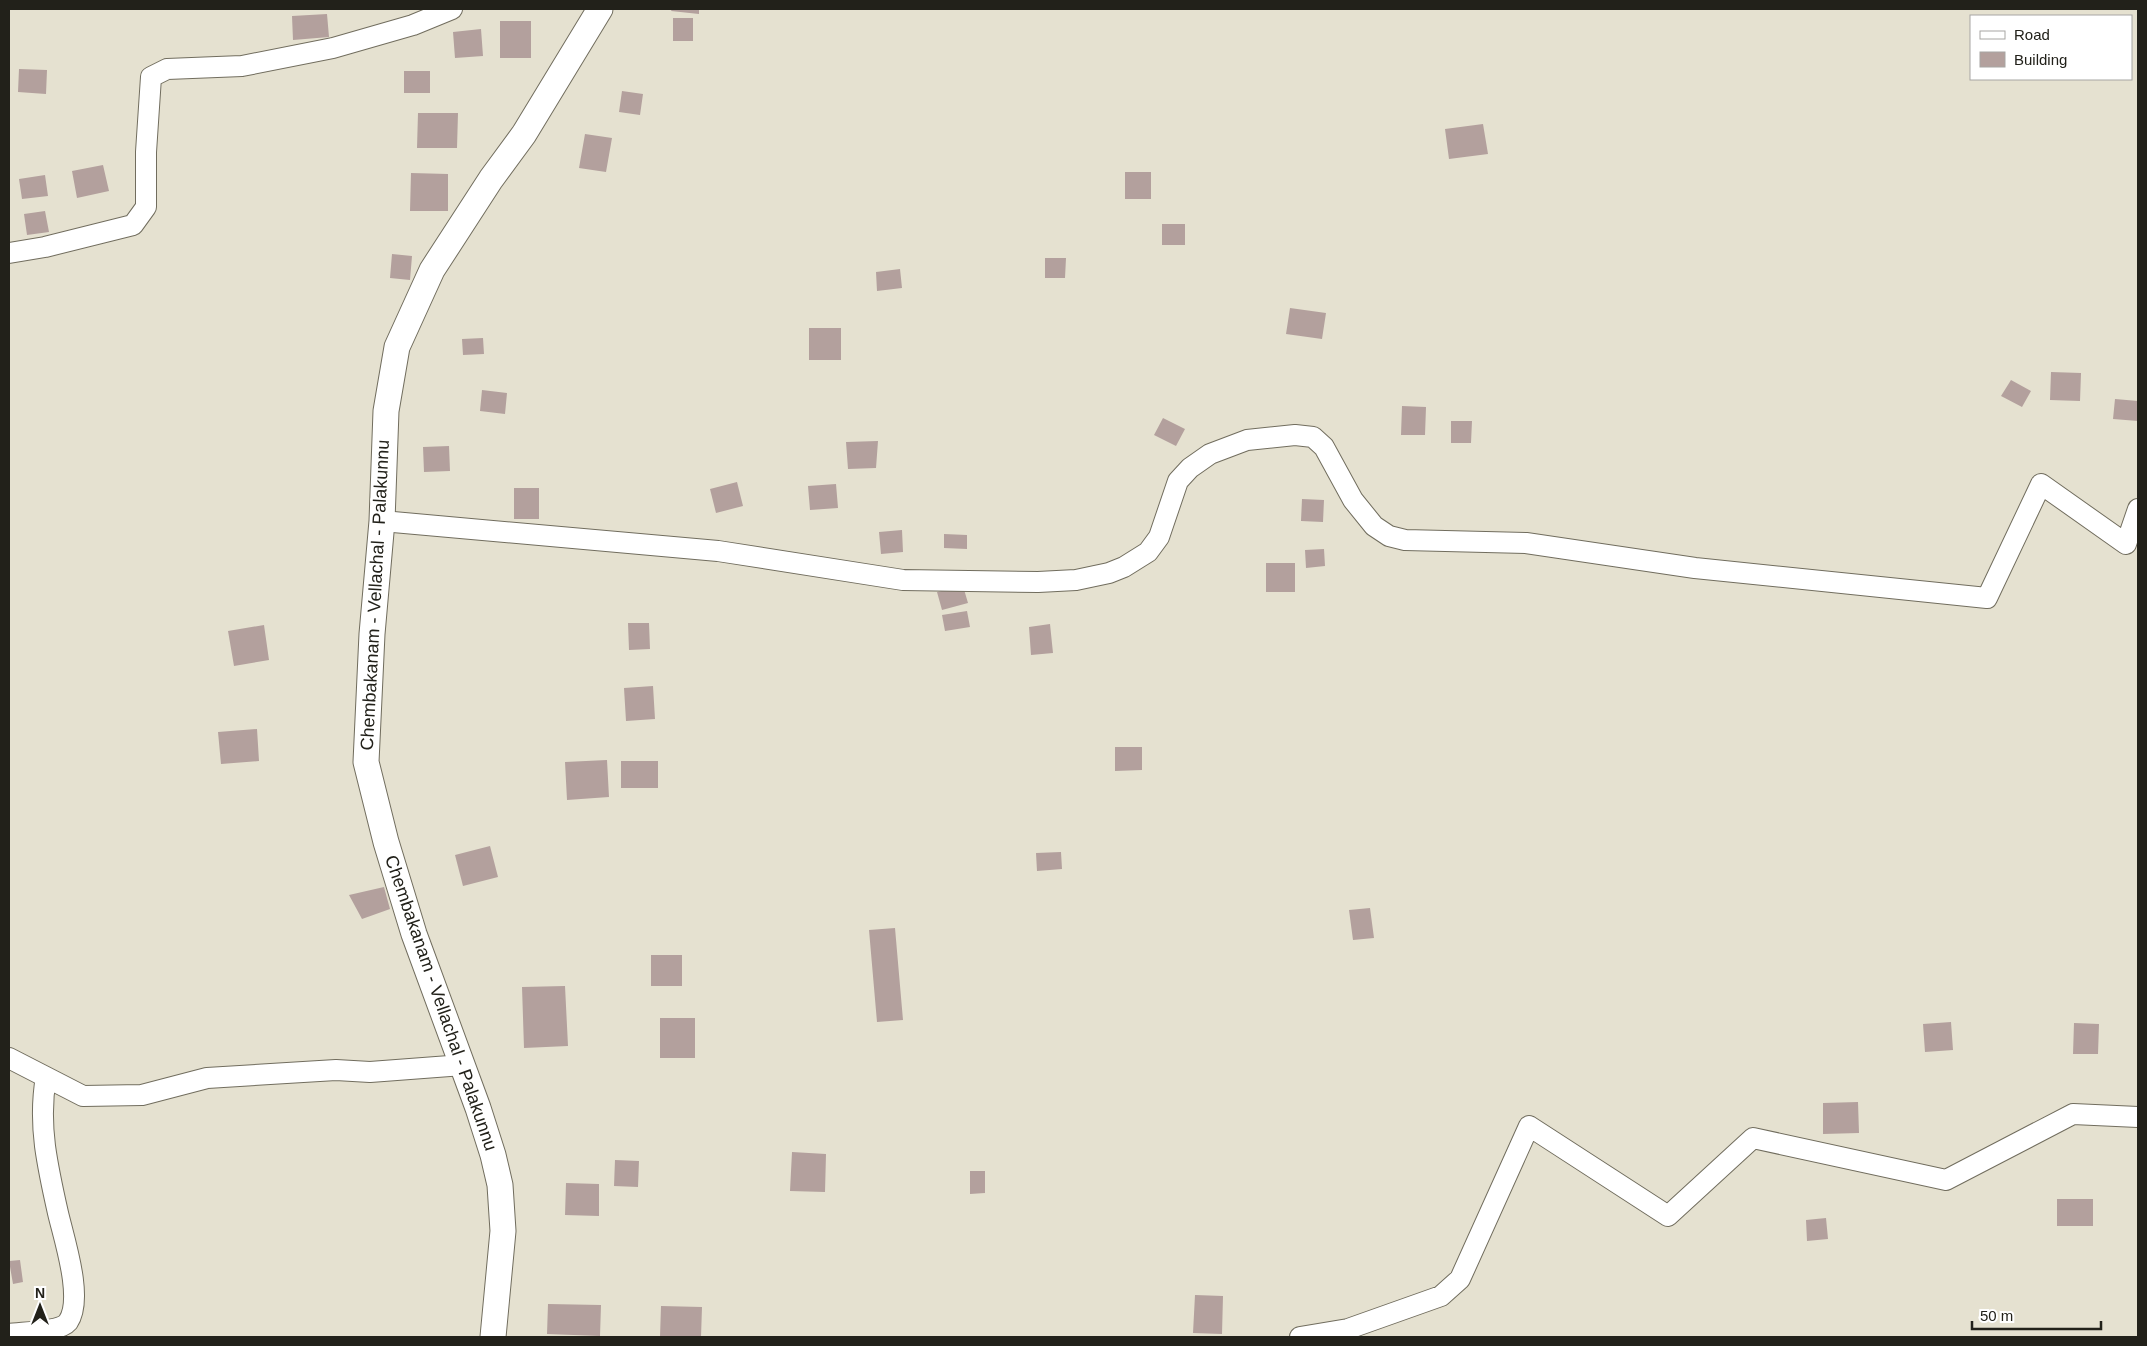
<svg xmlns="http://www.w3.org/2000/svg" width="2147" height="1346" font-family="Arial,sans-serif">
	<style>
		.building { fill: #b3a09d }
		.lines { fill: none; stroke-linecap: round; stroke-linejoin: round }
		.minor-casing { stroke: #716d5e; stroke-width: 22 }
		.major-casing { stroke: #716d5e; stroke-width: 27 }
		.minor { stroke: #fff; stroke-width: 20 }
		.major { stroke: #fff; stroke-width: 25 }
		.labels { text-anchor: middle; stroke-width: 5; stroke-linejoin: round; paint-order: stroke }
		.street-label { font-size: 18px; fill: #22211a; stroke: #fff }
	</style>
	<rect width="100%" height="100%" fill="#e5e1d0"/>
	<path class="building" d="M672 9H699V14L671 11Z
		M327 14 329 37 293 40 292 16Z
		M673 18H693V41H673Z
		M500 21H531V58H500Z
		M481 29 483 56 455 58 453 32Z
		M19 69 47 70 46 94 18 92Z
		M404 71H430V93H404Z
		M622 91 643 94 640 115 619 112Z
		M418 113H458L457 148H417Z
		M1483 124 1488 154 1449 159 1445 129Z
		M585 134 612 138 606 172 579 168Z
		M103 165 109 191 77 198 72 171Z
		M1125 172H1151V199H1125Z
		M411 173 448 174V211H410Z
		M45 175 48 196 22 199 19 179Z
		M45 211 49 232 27 235 24 214Z
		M1162 224H1185V245H1162Z
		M392 254 412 256 410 280 390 278Z
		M1045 258H1066L1065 278H1045Z
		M900 269 902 288 877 291 876 272Z
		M1290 308 1326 313 1322 339 1286 334Z
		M809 328H841V360H809Z
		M483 338 484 354 463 355 462 339Z
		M2051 372 2081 373 2080 401 2050 400Z
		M2011 380 2031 391 2022 407 2001 396Z
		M482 390 507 393 505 414 480 411Z
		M2115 399 2138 401V421L2113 419Z
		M1402 406 1426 407 1425 435H1401Z
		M1163 418 1185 429 1176 446 1154 435Z
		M1451 421H1472L1471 443H1451Z
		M878 441 876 468 848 469 846 442Z
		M449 446 450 471 424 472 423 447Z
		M737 482 743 506 716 513 710 489Z
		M836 484 838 508 810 510 808 486Z
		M514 488H539V519H514Z
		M1302 499 1324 500 1323 522 1301 521Z
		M902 530 903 552 881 554 879 532Z
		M944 534 967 535V549L944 548Z
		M1324 549 1325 566 1306 568 1305 550Z
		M1266 563H1295V592H1266Z
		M963 586 968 603 942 610 937 592Z
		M967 611 970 627 945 631 942 615Z
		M628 623H649L650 649 629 650Z
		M1050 624 1053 653 1031 655 1029 627Z
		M264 625 269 660 234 666 228 631Z
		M653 686 655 719 626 721 624 688Z
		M257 729 259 761 221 764 218 732Z
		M1115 747H1142V770L1115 771Z
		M607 760 609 797 567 800 565 762Z
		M621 761H658V788H621Z
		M490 846 498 877 463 886 455 855Z
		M1061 852 1062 869 1037 871 1036 853Z
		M384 887 390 909 362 919 349 895Z
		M1370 908 1374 938 1353 940 1349 910Z
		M895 928 903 1020 877 1022 869 930Z
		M651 955H682V986H651Z
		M565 986 568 1046 524 1048 522 987Z
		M660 1018H695V1058H660Z
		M1951 1022 1953 1050 1925 1052 1923 1024Z
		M2074 1023 2099 1024 2098 1054H2073Z
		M1858 1102 1859 1133 1823 1134V1103Z
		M792 1152 826 1154 825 1192 790 1191Z
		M615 1160 639 1161 638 1187 614 1186Z
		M970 1171H985V1193L970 1194Z
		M566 1183 599 1184V1216L565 1215Z
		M2057 1199H2093V1226H2057Z
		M1826 1218 1828 1239 1807 1241 1806 1220Z
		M20 1260 23 1282 13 1284 9 1261Z
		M1195 1295 1223 1296 1222 1334 1193 1333Z
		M548 1304 601 1305 600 1336 547 1334Z
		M661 1306 702 1307 701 1337H660Z"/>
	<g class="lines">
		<g class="minor-casing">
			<path id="minor" d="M9 253 45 247 133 225 146 207V152L151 77 167 69 242 66 333 48 413 25 452 9
				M382 521 718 551 903 580 1038 582 1076 580 1109 573 1124 567 1148 552 1159 537 1178 481 1190 468 1210 454 1247 440 1295 435 1313 437 1324 447 1353 500 1374 526 1389 536 1405 540 1526 543 1695 568 1987 598 2041 484 2126 544 2138 509
				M9 1058 83 1096 142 1095 207 1078 336 1070 370 1072 463 1065
				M9 1334C22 1332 60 1332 68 1322 84 1299 64 1239 58 1213 53 1191 48 1168 45 1146 42 1122 42 1100 46 1077
				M1300 1337 1348 1329 1441 1296 1460 1279 1529 1126 1668 1216 1753 1138 1946 1180 2073 1114 2138 1117"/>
		</g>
		<g class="major-casing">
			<path id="major" d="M493 1337 503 1231 500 1185 493 1155 478 1108 414 934 386 842 366 762 372 634 382 521 386 411 397 347 432 270 491 179 524 134 600 9"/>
		</g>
		<use href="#minor" class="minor"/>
		<use href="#major" class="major"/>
	</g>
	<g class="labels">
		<g class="street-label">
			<text transform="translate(375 595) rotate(-87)" y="6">Chembakanam - Vellachal - Palakunnu</text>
			<text transform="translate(441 1003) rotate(71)" y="6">Chembakanam - Vellachal - Palakunnu</text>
		</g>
	</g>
	<rect width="2147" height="1346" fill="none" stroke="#22211a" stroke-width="20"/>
	<rect x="1970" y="15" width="162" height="65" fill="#ffffff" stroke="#a7a6a3"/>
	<rect x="1980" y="31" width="25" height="8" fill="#ffffff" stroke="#a7a6a3"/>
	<text x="2014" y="40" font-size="15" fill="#22211a">Road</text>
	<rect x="1980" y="52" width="25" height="15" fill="#b3a09d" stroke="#a7a6a3"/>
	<text x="2014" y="65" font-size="15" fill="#22211a">Building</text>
	<g transform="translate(40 1306)" stroke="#ffffff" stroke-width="4" paint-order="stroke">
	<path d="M0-4L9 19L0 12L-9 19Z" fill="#22211a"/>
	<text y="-8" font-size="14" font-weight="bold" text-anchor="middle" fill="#22211a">N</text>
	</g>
	<path d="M1972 1321v8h129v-8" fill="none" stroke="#22211a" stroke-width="2.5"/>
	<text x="1980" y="1321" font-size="15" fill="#22211a" stroke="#ffffff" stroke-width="4" paint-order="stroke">50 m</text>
</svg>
